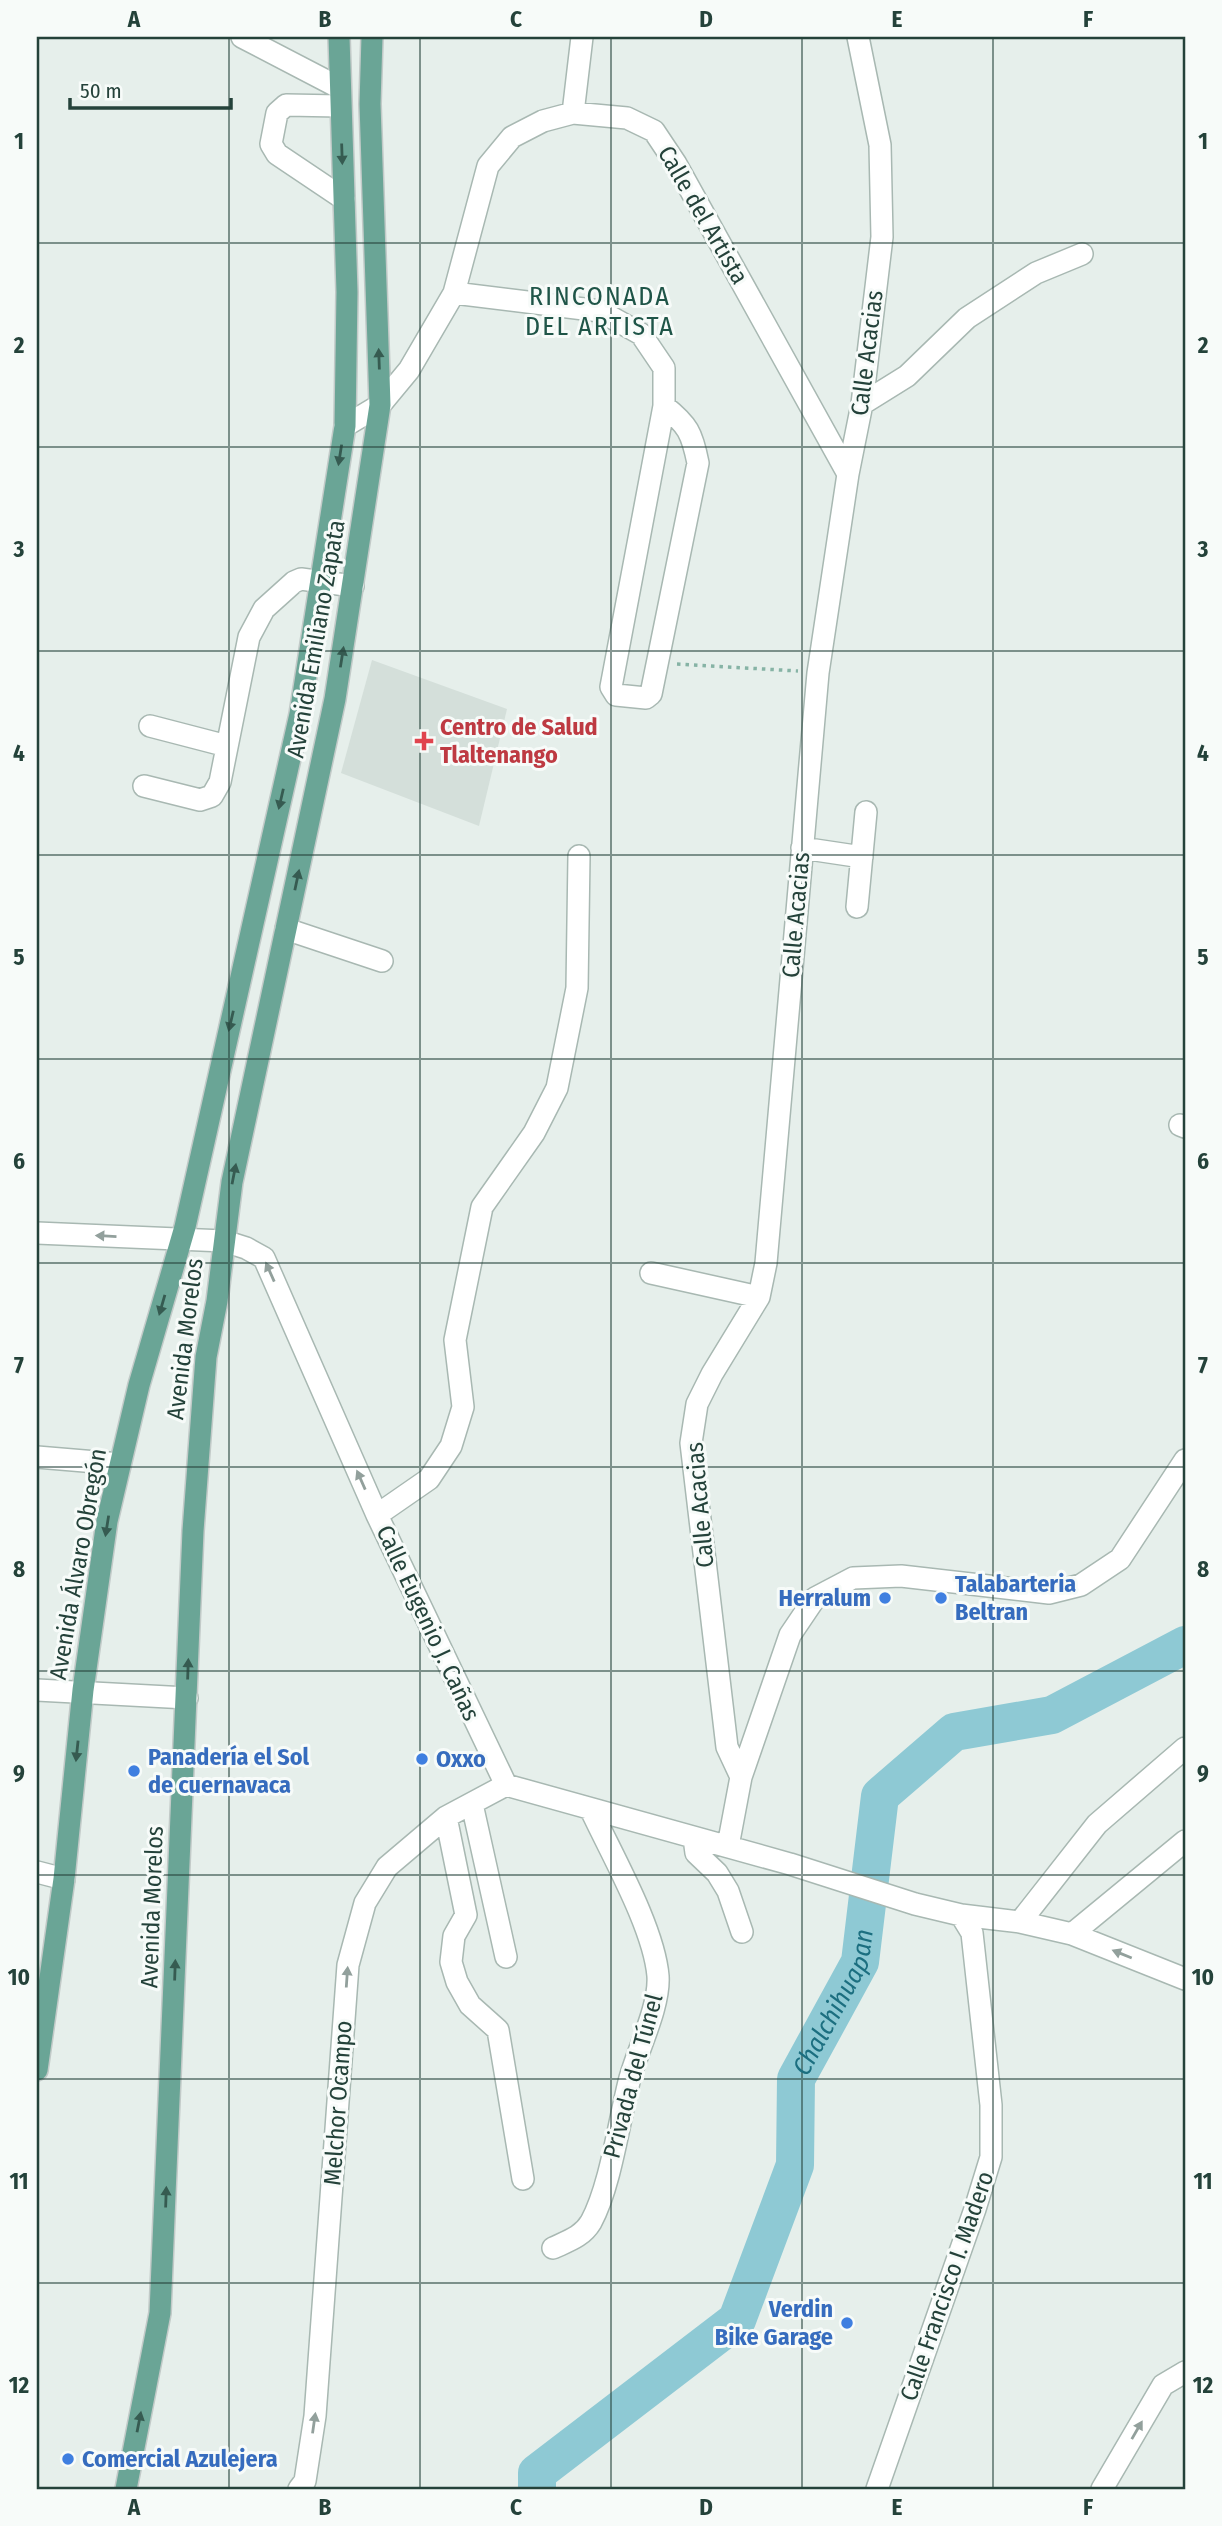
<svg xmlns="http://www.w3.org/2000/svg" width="1222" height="2526" font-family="'Fira Sans Condensed',sans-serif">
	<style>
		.built { fill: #d4dfda }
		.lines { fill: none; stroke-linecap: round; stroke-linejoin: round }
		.river { stroke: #8ec9d4; stroke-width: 38 }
		.minor-casing { stroke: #a8b8b2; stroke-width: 24 }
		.major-casing { stroke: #c2cac8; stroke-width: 24 }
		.path { stroke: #86b3a5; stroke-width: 3.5; stroke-dasharray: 3.5 5; stroke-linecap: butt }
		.minor { stroke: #fff; stroke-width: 21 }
		.major { stroke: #6aa596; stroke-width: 21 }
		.oneway { fill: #365b51 }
		.oneway2 { fill: #92a09c }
		.grid { fill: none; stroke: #24423a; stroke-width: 2; stroke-opacity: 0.55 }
		.health-dot { fill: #e0444e; stroke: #f7fbf9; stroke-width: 2.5 }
		.shop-dot { fill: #3f7fe0; stroke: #f7fbf9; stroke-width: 2.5 }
		.labels { text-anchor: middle; stroke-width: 6; stroke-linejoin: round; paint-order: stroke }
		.street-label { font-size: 24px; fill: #24423a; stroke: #f7fbf9 }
		.health-label { font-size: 24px; font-weight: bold; fill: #be3a42; stroke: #f7fbf9; text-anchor: start }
		.shop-label { font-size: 24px; font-weight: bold; fill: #366cbe; stroke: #f7fbf9; text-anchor: start }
		.neighbourhood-label { font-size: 26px; letter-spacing: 2px; fill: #1f5548; stroke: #f7fbf9 }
		.water-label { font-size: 26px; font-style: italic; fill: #1c6f80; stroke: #f7fbf9 }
		.neatline { fill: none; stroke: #24423a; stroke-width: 2.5 }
		.grid-label { font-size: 23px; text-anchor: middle; font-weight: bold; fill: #24423a }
	</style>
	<rect width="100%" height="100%" fill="#e6efeb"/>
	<path class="built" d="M372 660 507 709 479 826 341 773Z"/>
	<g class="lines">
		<path class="river" id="s1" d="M537 2489V2473L737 2320 795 2165 796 2079 860 1962 880 1796 954 1732 1052 1715 1185 1645"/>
		<g class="minor-casing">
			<path id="minor" d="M242 37 340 88
				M340 106 286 105 277 113 271 144 277 154 344 199
				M573 113 582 37
				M454 293 600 311 641 334 664 368V406L611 687 616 695 646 698 651 694 698 463C692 433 688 425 664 406
				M862 404 907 376 967 318 1036 273 1082 254
				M345 426 380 405 409 370 454 293 488 166 512 137 543 121 573 113 627 118 654 131 676 164 848 474
				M150 726 227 746
				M144 786 200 800 212 796 220 782 249 637 264 609 294 582 301 579 353 586
				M802 848 862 857
				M857 907 866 812
				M286 929 382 961
				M1180 1125 1185 1127
				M37 1233 224 1241 246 1248 264 1258 377 1515 506 1785 790 1864 915 1904 961 1915 1020 1922 1072 1934 1185 1979
				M651 1273 759 1297
				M37 1457 120 1464
				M377 1515 429 1479 451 1446 463 1407 455 1340 482 1207 534 1133 557 1088 577 988 579 856
				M37 1690 187 1698
				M741 1777 727 1747 691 1443 697 1404 712 1374 759 1297 766 1263 818 673 848 474 862 404 882 237 880 145 858 37
				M472 1804 506 1957
				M446 1817 466 1915 454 1936 451 1962 457 1982 470 2005 498 2030 523 2179
				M694 1838 696 1853 717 1873 728 1891 742 1932
				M728 1846 741 1777 790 1635 815 1598 853 1578 901 1576 1049 1593 1081 1585 1120 1559 1185 1460
				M37 1872 64 1879
				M1020 1922 1097 1824 1185 1748
				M1072 1934 1185 1841
				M553 2248C568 2241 582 2237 591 2222 611 2185 619 2120 630 2078 638 2049 660 2006 658 1976 654 1928 612 1855 591 1810
				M299 2489 305 2481 315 2416 348 1965 365 1903 387 1867 446 1817 506 1785
				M877 2489 975 2209 991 2157V2105L972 1933 961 1915
				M1102 2489 1163 2385 1185 2372"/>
		</g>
		<g class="major-casing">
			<path id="major" d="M37 2070 64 1879 83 1690 107 1521 139 1385 185 1227 300 714 345 426 347 292 339 37
				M126 2489 160 2313 193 1531 206 1357 217 1301 232 1182 335 699 380 405 370 104 372 37"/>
		</g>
		<path class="path" d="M677 664 798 671"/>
		<use href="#minor" class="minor"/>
		<use href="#major" class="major"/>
	</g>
	<defs><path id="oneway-solid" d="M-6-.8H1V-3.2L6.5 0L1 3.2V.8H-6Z" transform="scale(1.75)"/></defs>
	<g class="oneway">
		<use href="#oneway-solid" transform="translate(342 154) rotate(88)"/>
		<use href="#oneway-solid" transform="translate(379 359) rotate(-92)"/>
		<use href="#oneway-solid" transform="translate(340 455) rotate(99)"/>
		<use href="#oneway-solid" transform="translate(342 657) rotate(-81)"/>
		<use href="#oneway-solid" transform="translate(281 799) rotate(103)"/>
		<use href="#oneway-solid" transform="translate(297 880) rotate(-78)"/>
		<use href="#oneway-solid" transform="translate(231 1021) rotate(103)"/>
		<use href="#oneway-solid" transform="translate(234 1174) rotate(-79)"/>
		<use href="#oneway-solid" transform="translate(162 1305) rotate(106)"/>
		<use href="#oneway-solid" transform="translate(107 1526) rotate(99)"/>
		<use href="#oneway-solid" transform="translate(188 1669) rotate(-88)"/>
		<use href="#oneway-solid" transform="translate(77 1751) rotate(96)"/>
		<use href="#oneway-solid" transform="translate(175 1970) rotate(-88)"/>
		<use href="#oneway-solid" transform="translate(166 2197) rotate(-88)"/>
		<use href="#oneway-solid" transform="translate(139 2422) rotate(-79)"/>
	</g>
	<g class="oneway2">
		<use href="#oneway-solid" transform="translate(106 1236) rotate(-177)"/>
		<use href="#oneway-solid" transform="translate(270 1272) rotate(-114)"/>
		<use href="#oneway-solid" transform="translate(361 1480) rotate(-114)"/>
		<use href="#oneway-solid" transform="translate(1122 1954) rotate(-158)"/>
		<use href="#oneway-solid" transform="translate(347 1977) rotate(-86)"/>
		<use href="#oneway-solid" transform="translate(314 2423) rotate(-82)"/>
		<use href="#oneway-solid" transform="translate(1137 2430) rotate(-60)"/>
	</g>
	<path class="grid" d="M229 37V2489M420 37V2489M611 37V2489M802 37V2489M993 37V2489M37 243H1185M37 447H1185M37 651H1185M37 855H1185M37 1059H1185M37 1263H1185M37 1467H1185M37 1671H1185M37 1875H1185M37 2079H1185M37 2283H1185"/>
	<path class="health-dot" d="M420.5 730.5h7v7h7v7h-7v7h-7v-7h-7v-7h7z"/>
	<g class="shop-dot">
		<circle cx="885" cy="1598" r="7"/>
		<circle cx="941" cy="1598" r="7"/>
		<circle cx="422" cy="1759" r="7"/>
		<circle cx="134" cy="1771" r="7"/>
		<circle cx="847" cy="2323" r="7"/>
		<circle cx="68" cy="2459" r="7"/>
	</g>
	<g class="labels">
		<g class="street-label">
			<text transform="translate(703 215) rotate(60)" y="8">Calle del Artista</text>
			<text transform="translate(867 353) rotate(-83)" y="8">Calle Acacias</text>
			<text transform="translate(316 639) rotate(-80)" y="8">Avenida Emiliano Zapata</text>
			<text transform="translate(796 915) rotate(-85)" y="8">Calle Acacias</text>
			<text transform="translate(185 1339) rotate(-83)" y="8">Avenida Morelos</text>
			<text transform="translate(700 1505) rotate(-95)" y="8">Calle Acacias</text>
			<text transform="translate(78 1564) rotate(-80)" y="8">Avenida Álvaro Obregón</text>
			<text transform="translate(428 1623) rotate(65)" y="8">Calle Eugenio J. Cañas</text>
			<text transform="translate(152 1907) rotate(-88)" y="8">Avenida Morelos</text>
			<text transform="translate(633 2076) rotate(-75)" y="8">Privada del Túnel</text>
			<text transform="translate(338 2103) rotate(-86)" y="8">Melchor Ocampo</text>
			<text transform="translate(947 2286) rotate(-71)" y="8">Calle Francisco I. Madero</text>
		</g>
		<g class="health-label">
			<text x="440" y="735">Centro de Salud<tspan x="440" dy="28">Tlaltenango</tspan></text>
		</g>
		<g class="shop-label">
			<text x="955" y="1592">Talabarteria<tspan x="955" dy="28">Beltran</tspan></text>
			<text x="871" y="1606" text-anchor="end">Herralum</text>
			<text x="148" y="1765">Panadería el Sol<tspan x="148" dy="28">de cuernavaca</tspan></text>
			<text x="436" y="1767">Oxxo</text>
			<text x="833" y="2317" text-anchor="end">Verdin<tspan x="833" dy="28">Bike Garage</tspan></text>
			<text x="82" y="2467">Comercial Azulejera</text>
		</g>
		<g class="neighbourhood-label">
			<text x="600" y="305">RINCONADA<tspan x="600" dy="30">DEL ARTISTA</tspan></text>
		</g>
		<g class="water-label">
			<text dy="9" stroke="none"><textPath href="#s1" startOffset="606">Chalchihuapan</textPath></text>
		</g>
	</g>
	<rect width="1222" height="2526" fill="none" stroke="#f7fbf9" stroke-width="77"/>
	<path d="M70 98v10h161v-10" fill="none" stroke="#24423a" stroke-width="3.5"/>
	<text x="80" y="98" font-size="21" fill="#24423a" stroke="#f7fbf9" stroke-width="5" paint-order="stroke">50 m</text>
	<rect x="38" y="38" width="1146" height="2450" class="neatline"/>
	<g class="grid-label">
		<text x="134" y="27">A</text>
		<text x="325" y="27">B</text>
		<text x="516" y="27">C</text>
		<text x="706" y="27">D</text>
		<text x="897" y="27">E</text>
		<text x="1088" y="27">F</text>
		<text x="19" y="149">1</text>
		<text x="1203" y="149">1</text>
		<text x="19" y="353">2</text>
		<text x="1203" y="353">2</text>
		<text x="19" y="557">3</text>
		<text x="1203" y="557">3</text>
		<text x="19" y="761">4</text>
		<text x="1203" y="761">4</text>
		<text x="19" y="965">5</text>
		<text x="1203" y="965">5</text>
		<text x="19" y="1169">6</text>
		<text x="1203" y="1169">6</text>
		<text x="19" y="1373">7</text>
		<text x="1203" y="1373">7</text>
		<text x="19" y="1577">8</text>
		<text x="1203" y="1577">8</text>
		<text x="19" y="1781">9</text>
		<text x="1203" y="1781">9</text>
		<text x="19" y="1985">10</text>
		<text x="1203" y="1985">10</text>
		<text x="19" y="2189">11</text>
		<text x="1203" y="2189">11</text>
		<text x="19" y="2393">12</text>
		<text x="1203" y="2393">12</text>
		<text x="134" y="2515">A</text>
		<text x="325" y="2515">B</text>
		<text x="516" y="2515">C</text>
		<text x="706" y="2515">D</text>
		<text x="897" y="2515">E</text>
		<text x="1088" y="2515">F</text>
	</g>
</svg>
